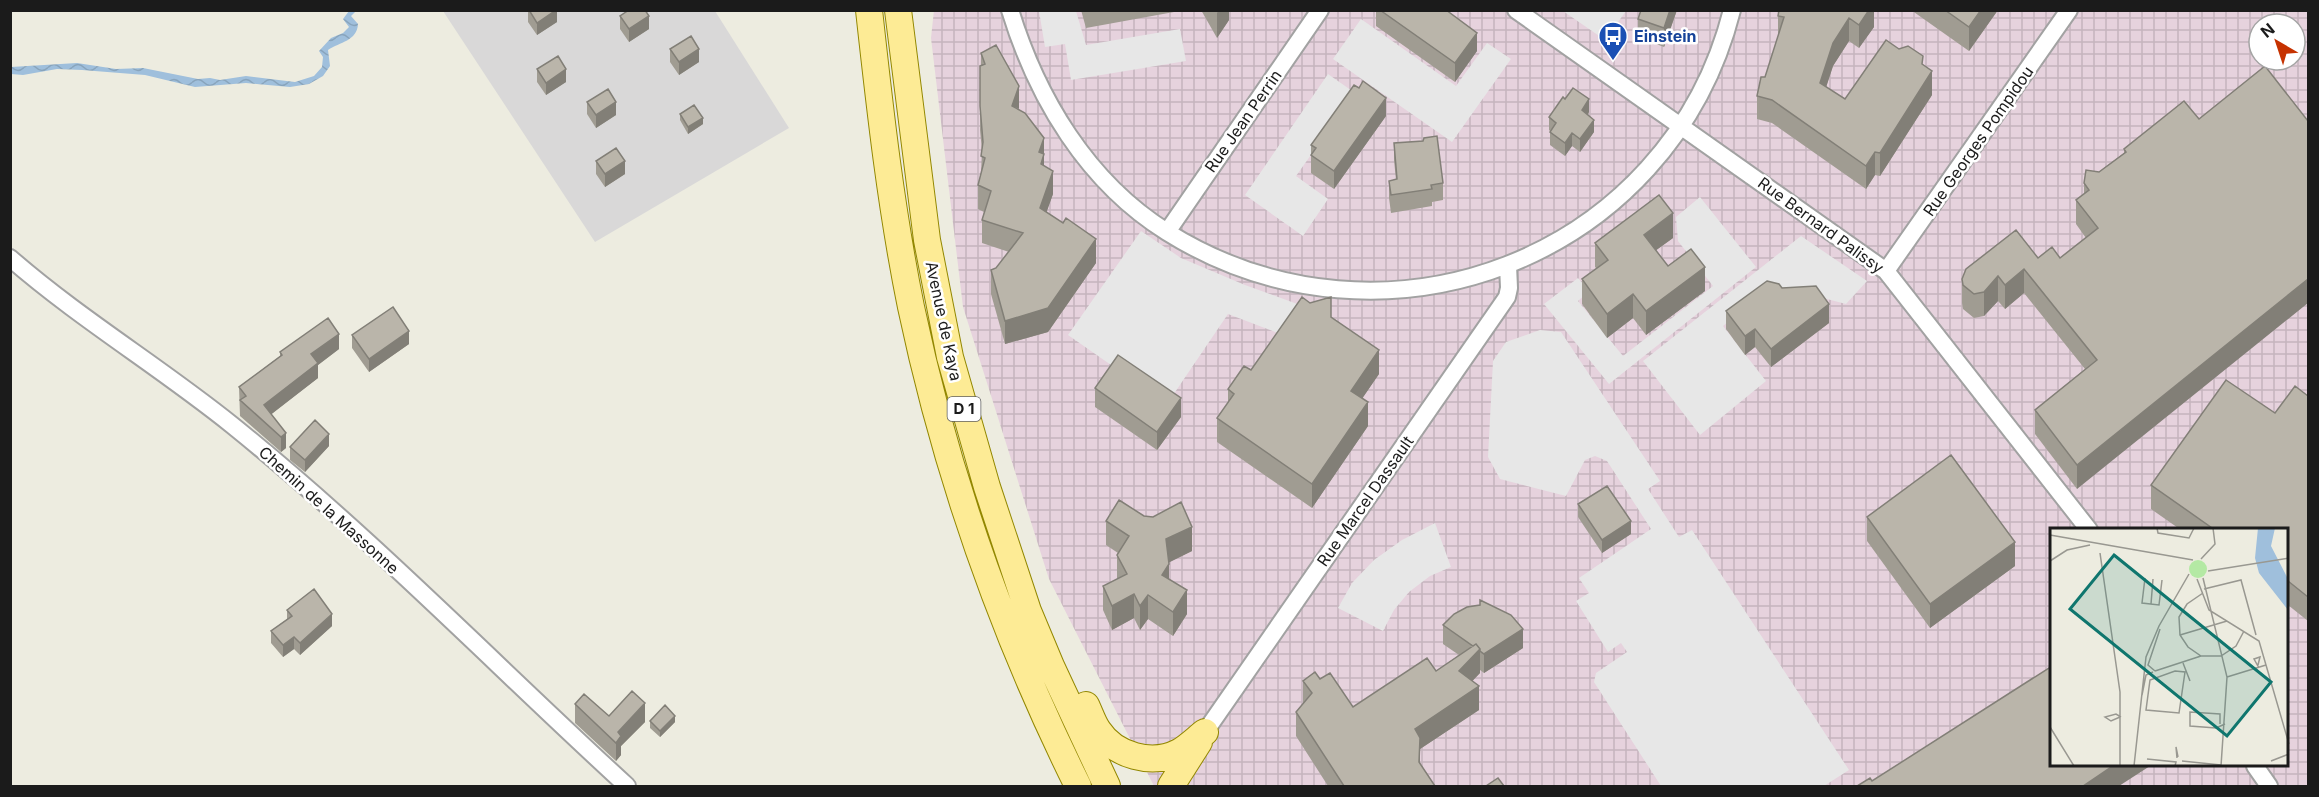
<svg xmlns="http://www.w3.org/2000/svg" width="2319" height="797" font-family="Inter,sans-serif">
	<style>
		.residential { fill: #d9d8d8 }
		.industrial { fill: url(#industrial-grid); fill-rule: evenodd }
		.parking { fill: #e7e7e7 }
		.water { fill: url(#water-waves) }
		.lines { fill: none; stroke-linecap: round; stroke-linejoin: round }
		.street-casing { stroke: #a2a2a2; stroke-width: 20 }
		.primary-casing { stroke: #928700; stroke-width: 28 }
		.street { stroke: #fff; stroke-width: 16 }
		.primary { stroke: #fdeb95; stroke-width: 26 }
		.wall { fill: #a09c92 }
		.shaded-wall { fill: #827f77 }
		.building { fill: #bab5aa; stroke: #827f77; stroke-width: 1.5 }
		.labels { text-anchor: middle; stroke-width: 5; stroke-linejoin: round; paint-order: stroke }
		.shield { fill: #fff; stroke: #5f5f5f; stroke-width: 1.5 }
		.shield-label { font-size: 15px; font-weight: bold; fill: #1b1b1b }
		.transit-label { font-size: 16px; font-weight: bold; fill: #164399; stroke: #fff; text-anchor: start }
		.street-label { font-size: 16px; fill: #1b1b1b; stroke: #fff }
		.inset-road { fill: none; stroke: #999891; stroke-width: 1.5 }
		.view { fill: #0f766e; fill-opacity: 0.15; stroke: #0f766e; stroke-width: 3 }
		.inset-edge { fill: none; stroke: #1b1b1b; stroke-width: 3 }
	</style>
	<defs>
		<pattern id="industrial-grid" width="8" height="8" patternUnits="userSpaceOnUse" patternTransform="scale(1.5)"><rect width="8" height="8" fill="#e6d2dd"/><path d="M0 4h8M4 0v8" fill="none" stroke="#c5b4bd"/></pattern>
		<pattern id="water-waves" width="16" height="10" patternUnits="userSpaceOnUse" patternTransform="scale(1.5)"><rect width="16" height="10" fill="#9fbfdc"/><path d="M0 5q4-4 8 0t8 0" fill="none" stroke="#88a4bc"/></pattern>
	</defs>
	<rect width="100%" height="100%" fill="#edece0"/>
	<path class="residential" d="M443 11H715L789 128 595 242Z"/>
	<path class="industrial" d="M934 10 2308 11V786H1154L1049 579 963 307 931 38ZM2259 24H2295V60H2259ZM2052 530H2288V766H2052Z"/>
	<path class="parking" d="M1039 11H1076L1086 45 1180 29 1186 61 1071 80 1065 44 1045 47Z
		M1563 11H1626L1605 40Z
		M1361 19 1456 86 1487 43 1511 59 1452 142 1333 59Z
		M1328 74 1355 93 1296 176 1328 199 1303 236 1245 195Z
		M1700 197 1756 267 1609 384 1544 304 1578 278 1589 291 1578 301 1623 356 1713 286 1678 241 1676 217Z
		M1141 231 1181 258 1245 285 1300 305 1288 337 1228 314 1167 404 1068 335Z
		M1801 236 1867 281 1846 304 1773 285 1723 326 1766 381 1700 435 1643 361Z
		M1540 330 1561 332 1660 481 1648 489 1679 537 1692 530 1849 770 1824 786H1661L1594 682 1596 673 1627 652 1621 643 1608 652 1576 601 1589 593 1579 578 1651 529 1607 461 1595 456 1585 460 1566 496 1500 479 1488 457 1493 361 1506 342Z
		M1435 523 1451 567 1430 576 1409 592 1394 610 1383 631 1338 608 1352 583 1374 560 1402 540Z"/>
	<path class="water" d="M349 11H356L351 16 358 24C357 41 340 42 328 50L330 66 323 76 309 84 290 87 246 83 195 87 145 75 82 70 57 69 23 75 11 74V67L77 63 116 69 143 68 198 79 210 78 220 80 246 76 295 82 314 76 322 67 323 57 319 51 331 38 343 33 349 27 343 19Z"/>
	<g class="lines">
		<g class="street-casing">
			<path id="street" d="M1010 10C1037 98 1087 182 1167 232 1383 367 1669 259 1732 10
				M1516 10 1886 271 2089 530
				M1167 232 1320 10
				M10 258C80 319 160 367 232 425 371 537 496 666 627 786
				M1886 271 2069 10
				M1205 732 1507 297 1509 288 1508 265
				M2255 766 2269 786"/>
		</g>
		<g class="primary-casing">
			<path id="primary" d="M869 10C880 110 891 209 911 307 946 473 1003 635 1078 786
				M898 10 927 240 950 357 987 487 1028 611 1051 666 1107 786
				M1086 705C1090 713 1093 723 1098 730 1115 756 1152 766 1179 752 1188 747 1197 738 1205 732
				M1171 786 1199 742"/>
		</g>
		<use href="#street" class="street"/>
		<use href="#primary" class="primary"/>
	</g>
	<path class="wall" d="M528 10H557V22L537 35 528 22Z
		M1081 10H1185L1086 28Z
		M1201 10H1229V20L1217 38Z
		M1376 10H1446L1477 51 1455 82 1376 26Z
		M1677 10 1664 47 1638 37V19Z
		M1874 10V27L1859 48 1849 41 1833 66 1826 87 1845 99 1923 64 1932 95 1880 176 1875 175 1866 189 1772 123 1757 119V96L1765 77 1778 36V16Z
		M1911 10H1998L1969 51Z
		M620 16 649 29 629 42 620 29Z
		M670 49 699 62 679 75 670 62Z
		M981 53 1018 110 1044 138V166L1053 194 1046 212 1096 263 1048 332 1005 344 991 294V270L996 268 1009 252 982 243V220L984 212 978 209V185L981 173 982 151 980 130Z
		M537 69 566 82 546 95 537 82Z
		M1359 88 1386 116 1334 189 1311 173V145Z
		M2184 101 2077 489 2035 434V410L2085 369 2024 293 2005 309 1998 301 1984 316 1974 318 1963 309 1962 303V279L2038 258H2060L2086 238 2076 224V200L2084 194V183L2124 153V149Z
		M587 102 616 115 596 128 587 114Z
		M1589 112 1588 115 1594 132 1580 152 1572 146 1565 156 1550 145V131L1549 130V117Z
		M680 114 703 124 688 134 680 120Z
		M1394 143 1443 183V200L1432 202V206L1391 213 1389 198V181L1396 180 1394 160Z
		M596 161 625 174 605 187 596 174Z
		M1673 238 1656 250 1668 266 1705 291 1646 335 1633 318 1607 338 1582 304V279L1597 269 1595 267V243Z
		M1782 288 1829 323 1771 367 1755 347 1745 355 1726 329V311Z
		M1331 317 1379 374 1362 398 1368 426 1312 508 1217 442V418L1228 403V389L1251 370Z
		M352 335 409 344 369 372 352 348Z
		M339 349 318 365V378L271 414 286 448 281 452 240 416 239 387 280 356V352Z
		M1095 388 1181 417 1157 450 1095 407Z
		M2308 396V621L2288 605V530H2181L2151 509V485Z
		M329 446 305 472 290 460V447Z
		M1578 504 1631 534 1602 553 1578 517Z
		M1867 517 2015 566 1930 628 1867 541Z
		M1106 521 1192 551 1169 562V579L1187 614 1173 636 1148 619 1140 630 1134 618 1112 630 1103 610V586L1117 579V555L1118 553 1106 545Z
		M287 610 332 626 300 655 294 649 283 657 271 643V631L287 619Z
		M1443 625 1523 648 1484 673 1480 670V673L1472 681 1479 710 1420 749V763L1435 786H1328L1296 736V712L1303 704V681L1320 679 1353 707 1436 671 1459 655 1443 644Z
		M575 704 609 716 645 722 621 746V755L616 761 575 723Z
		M650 721 675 722 660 737 650 728Z"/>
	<path class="shaded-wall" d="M556 10H557V22L537 35V23Z
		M1219 10H1229V20L1217 38V13Z
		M1670 10H1677L1664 47V28Z
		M1869 10H1874V27L1859 48V25Z
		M1981 10H1998L1969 51V27Z
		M649 16V29L629 42V29Z
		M1849 18V41L1833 66 1820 106V83L1833 43Z
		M1477 33V51L1455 82V63Z
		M699 49V62L679 75V62Z
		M566 69V82L546 95V83Z
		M1932 71V95L1880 176V153Z
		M1019 86V109L1012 106Z
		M1386 98V116L1334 189V171Z
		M1589 99V112L1582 123V110Z
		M616 102V115L596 128V115Z
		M703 118V124L688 134V127Z
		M1594 120V132L1580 152V139Z
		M1572 133V146L1565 156V143Z
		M1044 138V177L1041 188 1039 152Z
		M1875 152V175L1866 189V166Z
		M625 161V174L605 187V174Z
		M1053 171V194L1040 231V208Z
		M1673 213V238L1644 259V235Z
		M1096 239V263L1048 332 1005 344V321Z
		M1705 267V291L1646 335V311Z
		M2024 269V293L2005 309V285Z
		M1998 276V301L1984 316V292Z
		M2308 279V303L2077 489V465Z
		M1633 294V318L1607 338V314Z
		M1829 304V323L1771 367V349Z
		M1755 329V347L1745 355V336Z
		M409 331V344L369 372V359Z
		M339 334V349L318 365V378L264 420V405L311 354Z
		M1379 350V374L1351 415V391Z
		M1181 398V417L1157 450V432Z
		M1368 402V426L1312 508V484Z
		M286 433V448L281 452V437Z
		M329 434V446L305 472V460Z
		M1631 521V534L1602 553V540Z
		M1192 527V551L1166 564V539Z
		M2015 542V566L1930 628V604Z
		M1169 564V588L1162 575Z
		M1187 590V614L1173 636V612Z
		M1134 594V618L1112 630V606Z
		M1148 595V619L1140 630V606Z
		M332 614V626L300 655V643Z
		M1523 629V648L1484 673V654Z
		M294 637V649L283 657V645Z
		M1480 649V673L1459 695V671Z
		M1479 686V710L1420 749 1419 786 1415 729Z
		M645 703V722L621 746V755L616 761V743L618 732Z
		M675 716V722L660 737V731Z
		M2114 765H2150V766L2119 786H2083Z"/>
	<path class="building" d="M529 10H556L537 23Z
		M629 10H645L649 16 629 29 620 16Z
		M1380 10H1446L1477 33 1455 63Z
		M1641 10H1670L1664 28 1638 19Z
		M1779 10H1869L1859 25 1849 18 1833 43 1820 83 1845 99 1886 40 1899 49 1908 46 1923 56 1922 64 1932 71 1880 153 1875 152 1866 166 1772 100 1757 96 1761 77H1765L1784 17 1778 16Z
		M1945 10H1981L1969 27Z
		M691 36 699 49 679 62 670 49Z
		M996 45 1019 86 1012 106 1025 113 1044 138 1039 152 1044 154 1041 164 1053 171 1040 208 1063 223 1066 218 1096 239 1048 308 1005 321 991 270 996 268 1023 233 982 220 991 191 978 185 985 158 981 156 983 142 980 106V66L985 64 981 53Z
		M558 56 566 69 546 83 537 69Z
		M2265 66 2308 121V279L2077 465 2035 410 2097 360 2024 269 2005 285 1998 276 1984 292 1974 294 1963 285 1962 279 1966 269 2016 230 2038 258 2052 247 2060 258 2098 228 2076 200 2089 190 2084 183 2086 170 2099 172 2126 152 2124 149 2184 101 2199 119Z
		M1363 81 1386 98 1334 171 1311 155 1316 148 1311 145 1354 85 1359 88Z
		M1573 88 1589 99 1582 110 1594 120 1580 139 1572 133 1565 143 1550 132 1556 123 1549 117 1563 97 1565 99Z
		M608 89 616 102 596 115 587 102Z
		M694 105 703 118 688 127 680 114Z
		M1437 136 1443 183 1431 185 1432 189 1391 195 1389 181 1397 179 1394 143 1423 141 1424 138Z
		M616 148 625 161 605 174 596 161Z
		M1659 195 1673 213 1644 235 1668 266 1691 249 1705 267 1646 311 1633 294 1607 314 1582 279 1608 260 1595 243Z
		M1767 281 1779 284 1782 288 1816 286 1829 304 1771 349 1755 329 1745 336 1726 311Z
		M1302 297 1310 303 1331 297V317L1379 350 1351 391 1368 402 1312 484 1217 418 1234 394 1228 389 1244 366 1251 370Z
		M393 307 409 331 369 359 352 335Z
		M328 318 339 334 311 354 318 363 264 405 286 433 281 437 240 400 246 396 239 387 282 355 280 352Z
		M1118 355 1181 398 1157 432 1095 388Z
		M2226 380 2275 413 2295 386 2308 396V597L2288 581V530H2215L2151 485Z
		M315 420 329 434 305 460 290 447Z
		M1951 455 2015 542 1930 604 1867 517Z
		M1607 486 1631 521 1602 540 1578 504Z
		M1119 500 1144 516 1153 517 1181 502 1192 527 1166 539 1169 564 1162 575 1187 590 1173 612 1148 595 1140 606 1134 594 1112 606 1103 586 1127 574 1117 555 1129 536 1106 521Z
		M314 589 332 614 300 643 294 637 283 645 271 631 292 616 287 610Z
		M1480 600 1511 615 1523 629 1484 654 1480 651V649L1476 644 1473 646 1443 625 1454 614 1467 607 1480 605Z
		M1476 644 1480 649 1459 671 1479 686 1415 729 1420 738 1419 762 1435 786H1344L1296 712 1312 693 1303 681 1315 672 1320 679 1330 673 1353 707 1427 658 1436 671Z
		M2052 666V765H2114L2083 786H1857L1870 778 1872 781Z
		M632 691 645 703 618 732 621 736 616 743 575 704 584 694 609 716Z
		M665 705 675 716 660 731 650 721Z
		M1498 778 1504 786H1486Z"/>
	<defs>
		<g id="bus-pin" transform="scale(1.5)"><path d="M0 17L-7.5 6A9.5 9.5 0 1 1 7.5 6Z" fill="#1a4fb4" stroke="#fff"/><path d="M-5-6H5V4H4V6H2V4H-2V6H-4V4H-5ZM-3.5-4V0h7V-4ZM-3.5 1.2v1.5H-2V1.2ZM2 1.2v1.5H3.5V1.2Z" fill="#fff"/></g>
	</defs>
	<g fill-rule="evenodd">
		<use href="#bus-pin" x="1613" y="36"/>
	</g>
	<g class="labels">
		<rect class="shield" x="947.5" y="397" width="33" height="24" rx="4.5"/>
		<g class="shield-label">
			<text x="964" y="414">D 1</text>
		</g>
		<g class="transit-label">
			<text x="1634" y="42">Einstein</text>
		</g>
		<g class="street-label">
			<text transform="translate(1243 121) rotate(-55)" y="6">Rue Jean Perrin</text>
			<text transform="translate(1978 141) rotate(-55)" y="6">Rue Georges Pompidou</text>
			<text transform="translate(1821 225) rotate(36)" y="6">Rue Bernard Palissy</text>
			<text transform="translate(944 321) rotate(78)" y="6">Avenue de Kaya</text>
			<text transform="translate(1365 501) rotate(-55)" y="6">Rue Marcel Dassault</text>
			<text transform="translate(329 510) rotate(42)" y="6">Chemin de la Massonne</text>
		</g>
	</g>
	<g transform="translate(2050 528)">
		<rect width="238" height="238" fill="#edece0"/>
		<path d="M139 41a9 9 0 1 1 18 0a9 9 0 1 1-18 0Z" fill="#b4e9a4"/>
		<path d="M208 0H225L221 18 238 51V82L209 45 205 30Z" fill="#9fbfdc"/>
		<path class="inset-road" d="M107 0 108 5 139 10 144 0M0 7 143 32M50 25 70 164V238M151 31 165 16 163 0M0 33 17 22 40 17M158 43 239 30M95 50 92 75 109 77 112 52M153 50 177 149 171 238M147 51 159 82 209 113 239 216M154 61 191 52 206 107M153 65 137 76 129 89 130 107 138 119 151 128H171L186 118 194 103M101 76 103 51M130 107 177 93M133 135 140 153M208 137 210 129 204 131 209 140M105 143 151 128M105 143 98 137 110 101M125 143 135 144 129 185 96 182 100 152ZM177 149 216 137M92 167 96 147 103 144M70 189 61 193 55 189 66 186 71 189M170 196V186L140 184V198L166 200 175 196M0 199 24 238M127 230 126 219 128 229M97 231 126 234 125 238M132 233 171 237M221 233 239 226M84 238 96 129 109 98 139 46"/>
		<path class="view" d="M64 27 221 154 177 208 20 81Z"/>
		<rect width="238" height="238" class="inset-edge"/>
	</g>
	<rect width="2319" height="797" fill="none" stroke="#1b1b1b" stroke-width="24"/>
	<g transform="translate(2277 42) rotate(321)"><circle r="28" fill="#ffffff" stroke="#a4a4a4" stroke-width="1.5"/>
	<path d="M0-4.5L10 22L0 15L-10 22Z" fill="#c63200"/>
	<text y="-9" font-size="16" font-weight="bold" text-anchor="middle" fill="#1b1b1b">N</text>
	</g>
</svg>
